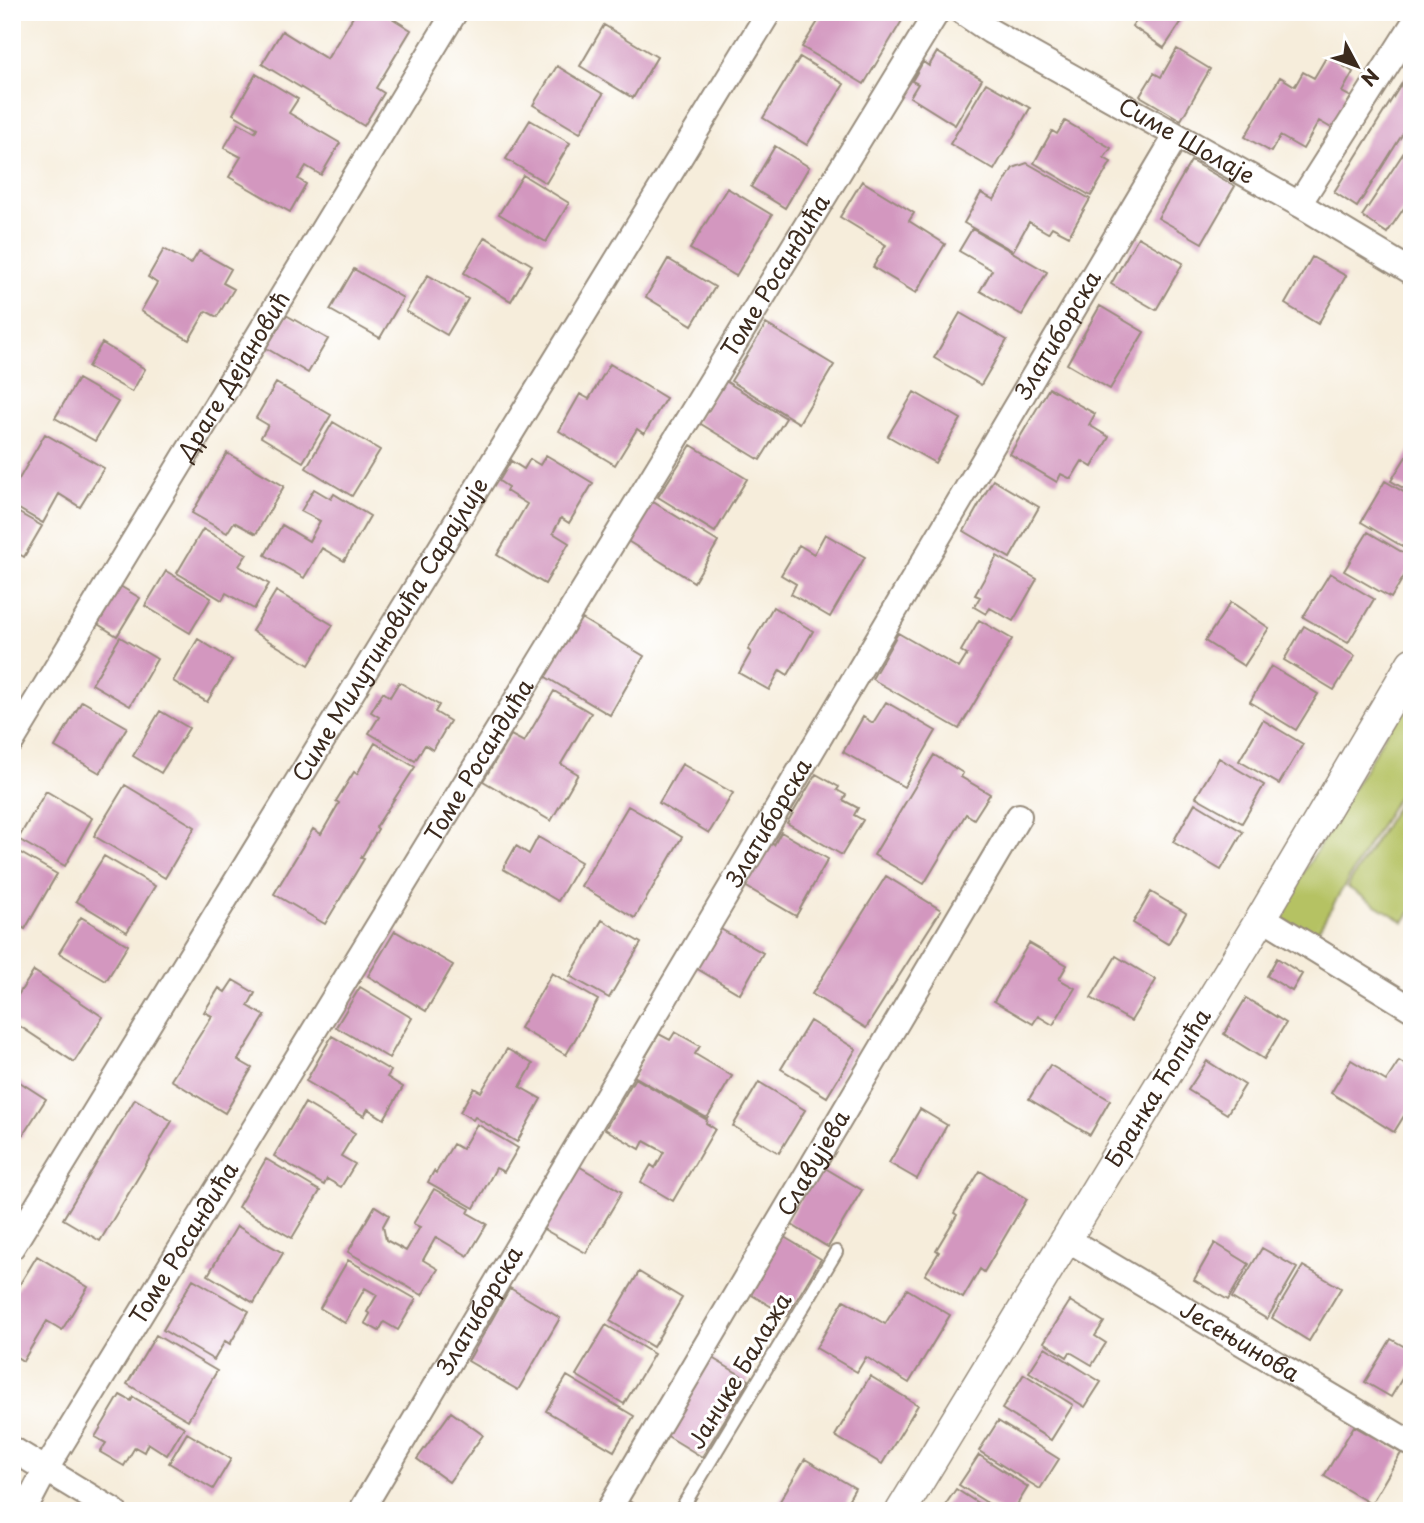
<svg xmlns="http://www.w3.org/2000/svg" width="1424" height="1523" font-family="'Playpen Sans',sans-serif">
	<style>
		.green { fill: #b5c264; stroke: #787641; stroke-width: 2 }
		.building { fill: #d397bf }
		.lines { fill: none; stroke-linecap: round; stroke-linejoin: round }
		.service-casing { stroke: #988c7c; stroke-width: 16 }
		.minor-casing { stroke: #988c7c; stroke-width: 28 }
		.tertiary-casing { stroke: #988c7c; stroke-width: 33 }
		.service { stroke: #fff; stroke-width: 12 }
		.minor { stroke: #fff; stroke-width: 24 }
		.tertiary { stroke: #fff; stroke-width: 30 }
		.labels { text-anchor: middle; stroke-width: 6; stroke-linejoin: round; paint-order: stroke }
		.street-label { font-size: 23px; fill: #3b2a1e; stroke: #fff }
	</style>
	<rect width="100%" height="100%" fill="#fff"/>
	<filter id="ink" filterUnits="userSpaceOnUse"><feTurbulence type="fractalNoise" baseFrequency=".0143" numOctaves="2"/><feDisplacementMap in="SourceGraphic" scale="14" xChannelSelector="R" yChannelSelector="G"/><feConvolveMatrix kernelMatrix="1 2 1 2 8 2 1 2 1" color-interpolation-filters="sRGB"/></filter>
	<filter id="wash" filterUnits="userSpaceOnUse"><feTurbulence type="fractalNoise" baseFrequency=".00686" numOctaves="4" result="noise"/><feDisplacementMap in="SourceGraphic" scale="28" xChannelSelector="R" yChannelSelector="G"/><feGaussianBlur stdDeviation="1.57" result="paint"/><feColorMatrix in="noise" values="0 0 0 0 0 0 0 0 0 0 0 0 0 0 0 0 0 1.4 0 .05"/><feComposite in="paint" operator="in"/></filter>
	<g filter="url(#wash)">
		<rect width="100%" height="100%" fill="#f6eddb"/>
		<path class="green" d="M1412 689V772L1314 937 1278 916Z
			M1412 781V910L1404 922 1347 887Z"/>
		<g id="blocks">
			<path class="building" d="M356 12H382L411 30 376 88 384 93 364 126 262 64 282 31 327 59Z
				M824 12H904L906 14 864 84 802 47Z
				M1142 12H1188L1164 48 1132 26Z
				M604 25 657 57 633 98 580 66Z
				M1177 49 1210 69 1181 120 1140 96 1154 73 1161 77Z
				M937 52 982 79 955 125 910 97 918 84 912 81 923 62 929 66Z
				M1327 56 1353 72 1342 92 1351 97 1333 129 1319 121 1303 149 1280 136 1271 152 1245 137 1280 77 1295 86 1303 72 1314 78Z
				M800 57 844 84 807 145 763 118Z
				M557 66 603 94 580 133 533 105Z
				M1412 67V119L1357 207 1334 192Z
				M256 74 298 99 289 113 340 143 321 175 306 166 298 179 306 184 290 212 229 177 241 157 224 148 239 123 255 132 257 128 233 114Z
				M986 83 1030 108 994 170 950 144Z
				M530 120 570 143 546 183 506 159Z
				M1065 121 1111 148 1104 158 1111 162 1091 196 1034 163 1052 131 1057 134Z
				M1412 140V213L1404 208 1387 233 1362 216Z
				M775 146 809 167 785 208 751 187Z
				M1191 161 1235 186 1202 243 1158 218Z
				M1027 163 1090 199 1069 236 1052 227 1048 233 1029 222 1013 251 964 223 981 193 994 200 1013 168Z
				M523 175 569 203 546 242 499 214Z
				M862 181 914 213 909 221 945 244 916 293 873 267 886 245 840 217Z
				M727 188 772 215 736 276 690 249Z
				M972 229 1047 272 1022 315 980 291 992 270 959 251Z
				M485 237 532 265 511 301 464 273Z
				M1138 237 1183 263 1156 310 1111 284Z
				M164 249 191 264 199 251 231 269 223 283 234 289 217 317 206 311 189 340 141 311 157 283 148 277Z
				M1312 257 1346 276 1318 324 1285 304Z
				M668 259 715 287 692 325 646 297Z
				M354 269 403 298 380 338 330 310Z
				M428 275 468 299 447 335 406 311Z
				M1100 306 1144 332 1110 389 1067 364Z
				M960 313 1007 340 981 385 934 358Z
				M286 315 328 339 308 373 266 348Z
				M766 324 834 365 799 423 731 381Z
				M102 343 145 369 132 392 88 367Z
				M610 364 666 398 644 434 637 429 615 465 559 431 580 394 589 399Z
				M78 379 118 402 95 441 55 418Z
				M722 379 786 418 760 460 696 421Z
				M276 383 331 415 303 462 261 437 268 425 256 418Z
				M1049 388 1095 414 1089 425 1109 437 1092 467 1082 461 1071 479 1061 474 1057 482 1010 454Z
				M914 392 961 419 935 463 888 436Z
				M333 422 380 450 352 496 306 468Z
				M45 434 104 468 80 507 59 494 43 523 12 505V491Z
				M691 445 747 479 715 532 658 497Z
				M1412 447V493L1391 481Z
				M227 453 284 486 256 534 234 522 227 533 192 513Z
				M546 455 593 483 569 523 561 518 553 533 569 543 545 584 497 555 527 504 506 491 508 487 499 481 511 461 524 469 530 459 540 465Z
				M993 480 1039 507 1010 558 964 531Z
				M1385 481 1412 497V537L1405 548 1361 522Z
				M314 489 331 499 334 494 370 516 344 561 322 548 304 578 265 555 282 525 309 541 320 521 301 511Z
				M650 500 718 542 694 582 626 540Z
				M12 509 42 526 24 557 12 550Z
				M203 529 247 554 239 566 269 584 254 609 226 593 222 600 177 573Z
				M1368 532 1412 558V563L1391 598 1344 571Z
				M825 534 865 557 830 617 791 594 796 584 781 575 799 545 814 554Z
				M997 556 1037 579 1013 621 990 608 986 614 974 607 980 597 975 595Z
				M166 571 211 598 190 633 145 606Z
				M1330 573 1374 599 1348 643 1303 617Z
				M115 583 140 598 117 636 93 621Z
				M276 591 333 625 309 665 252 631Z
				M1231 602 1269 628 1244 666 1205 641Z
				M773 607 813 631 788 675 780 670 769 690 739 673 751 652 748 650Z
				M579 617 644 656 610 715 544 676Z
				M979 620 1012 639 959 729 872 679 898 633 959 668 967 655 961 651Z
				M1304 626 1355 656 1334 690 1284 660Z
				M120 637 157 659 130 706 92 684Z
				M198 639 232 660 207 702 173 681Z
				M1271 666 1318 694 1296 730 1250 702Z
				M399 682 439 705 435 712 450 721 433 750 425 745 415 761 369 733 379 717 371 712 383 692 390 697Z
				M554 691 591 713 561 764 578 774 551 821 483 781 511 735 524 742Z
				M82 701 127 727 100 773 55 747Z
				M886 702 936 731 904 787 843 752 863 717 873 723Z
				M160 711 189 728 161 773 133 756Z
				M1263 720 1303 744 1279 784 1239 761Z
				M375 743 415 767 376 827 378 829 361 858 364 859 325 924 274 894 313 829 321 834 339 803 336 801 354 772 357 774Z
				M934 755 963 773 961 777 990 794 974 819 966 814 924 884 874 855Z
				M1219 758 1264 785 1242 823 1196 797Z
				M682 764 733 793 709 833 659 803Z
				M816 774 839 787 837 790 846 795 843 800 858 808 854 815 863 820 842 855 787 823Z
				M125 785 195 827 165 878 94 836Z
				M46 791 92 818 65 866 18 839Z
				M1195 803 1243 832 1221 870 1173 842Z
				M628 806 682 837 635 918 581 886Z
				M781 832 828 859 796 916 745 886 770 843 774 845Z
				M538 837 581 862 558 901 503 869 516 846 529 854Z
				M12 848 57 874 25 929 12 921Z
				M104 856 155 886 127 932 76 901Z
				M886 876 941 910 866 1028 812 994Z
				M1151 892 1186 913 1168 944 1133 923Z
				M81 917 128 945 106 981 59 953Z
				M602 920 641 943 609 998 570 976Z
				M717 927 763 953 740 994 694 967Z
				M395 931 453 965 426 1011 368 976Z
				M1029 943 1067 965 1059 979 1075 988 1053 1025 1038 1016 1033 1024 994 1001Z
				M1116 956 1156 980 1131 1021 1091 998Z
				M1277 958 1302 974 1292 991 1267 976Z
				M34 971 103 1017 74 1062 12 1021V1004Z
				M552 973 598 1000 566 1055 520 1028Z
				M233 980 255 993 248 1006 265 1016 238 1060 252 1068 225 1113 171 1080 212 1016 204 1012 219 988 225 992Z
				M360 987 412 1018 389 1058 336 1027Z
				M1246 998 1286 1023 1264 1059 1224 1034Z
				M810 1021 856 1049 827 1097 781 1069Z
				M675 1032 700 1046 695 1054 732 1076 707 1118 634 1076 659 1034 670 1040Z
				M332 1036 391 1071 387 1077 403 1087 384 1119 368 1109 364 1116 306 1081Z
				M507 1049 533 1064 520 1087 541 1099 517 1142 475 1117 473 1120 460 1112 474 1088 481 1092Z
				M1351 1060 1386 1081 1399 1061 1412 1069V1103L1394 1132 1331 1093Z
				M1207 1061 1245 1085 1227 1114 1188 1090Z
				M1050 1065 1110 1100 1090 1135 1029 1099Z
				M12 1077 46 1099 21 1138 12 1133Z
				M635 1078 707 1120 706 1123 715 1129 673 1201 641 1182 651 1165 655 1168 664 1152 644 1141 640 1149 605 1129Z
				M759 1082 805 1110 779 1153 733 1126Z
				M135 1099 172 1121 100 1241 63 1219Z
				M305 1103 355 1133 341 1156 355 1164 341 1187 327 1179 324 1185 274 1156Z
				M920 1109 947 1125 917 1179 889 1163Z
				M477 1124 518 1148 504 1172 496 1168 474 1208 428 1182 434 1171 436 1173 453 1144 462 1149Z
				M266 1159 320 1191 292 1238 238 1207Z
				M577 1165 622 1192 586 1253 540 1227Z
				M820 1165 862 1190 828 1247 787 1222Z
				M980 1171 1027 1199 984 1272 980 1269 963 1298 925 1275 939 1252 936 1250 957 1215 954 1213Z
				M434 1189 470 1209 468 1213 487 1224 468 1256 436 1237 423 1260 438 1269 422 1295 348 1252 375 1206 389 1215 383 1226 386 1240 406 1251 420 1227 413 1224Z
				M237 1226 283 1253 254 1303 208 1275Z
				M779 1234 821 1259 787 1316 745 1291Z
				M1215 1243 1249 1264 1228 1300 1194 1280Z
				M1262 1248 1297 1268 1267 1319 1232 1298Z
				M37 1256 88 1287 62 1330 47 1321 23 1361 12 1354V1297Z
				M348 1260 416 1299 398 1330 384 1322 379 1331 365 1323 370 1314 367 1312 377 1295 365 1288 345 1323 320 1308Z
				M1303 1266 1341 1288 1309 1341 1272 1318Z
				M639 1272 682 1298 653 1347 610 1321Z
				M193 1279 249 1311 230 1344 225 1341 214 1360 163 1330Z
				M510 1288 560 1318 518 1390 468 1361Z
				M907 1289 950 1315 909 1383 866 1357 857 1372 816 1348 844 1300 885 1324Z
				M1070 1301 1104 1322 1095 1336 1106 1343 1092 1365 1070 1352 1067 1357 1044 1342Z
				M606 1325 654 1354 624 1404 576 1375Z
				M156 1335 217 1371 188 1420 127 1384Z
				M1391 1339 1412 1351V1362L1391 1397 1365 1382Z
				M1045 1347 1101 1382 1085 1407 1029 1372Z
				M707 1355 749 1380 702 1457 661 1432Z
				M1024 1374 1073 1405 1051 1440 1002 1409Z
				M567 1376 634 1416 614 1451 546 1411Z
				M870 1376 918 1405 882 1464 835 1436Z
				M120 1395 131 1401 133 1397 184 1427 167 1455 148 1443 144 1452 135 1447 124 1466 100 1452 106 1443 95 1437Z
				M451 1412 483 1435 449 1482 417 1459Z
				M998 1421 1059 1459 1040 1489 979 1451Z
				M1354 1426 1401 1453 1371 1504 1324 1476Z
				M187 1433 231 1459 213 1489 169 1463Z
				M979 1455 1028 1487 1013 1511H1000L959 1485Z
				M805 1459 855 1488 842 1511H774Z
				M956 1489 990 1511H941Z
				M622 1497 646 1511H614Z"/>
		</g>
	</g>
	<g filter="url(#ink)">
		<use href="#blocks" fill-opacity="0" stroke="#988c7c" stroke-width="2"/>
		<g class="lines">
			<g class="service-casing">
				<path id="service" d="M680 1511 836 1252"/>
			</g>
			<g class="minor-casing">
				<g id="minor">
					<path id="s1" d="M962 12 990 31 1299 204 1412 272"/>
					<path d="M1299 204 1412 26"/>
					<path id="s2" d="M12 741 455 12"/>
					<path d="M1262 917 1412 1009"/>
					<path id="s3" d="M1067 1239 1412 1444"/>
					<path id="s4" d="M12 1247 769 12"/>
					<path d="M12 1449 114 1511"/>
					<path id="s5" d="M24 1511 46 1469 937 12"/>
					<path id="s6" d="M361 1511 1176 136"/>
					<path id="s7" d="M608 1511 1019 816"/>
				</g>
			</g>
			<g class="tertiary-casing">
				<g id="tertiary">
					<path id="s8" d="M901 1511 1262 917 1412 663"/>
				</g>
			</g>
			<use href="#service" class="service"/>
			<use href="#minor" class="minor"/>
			<use href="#tertiary" class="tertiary"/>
		</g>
	</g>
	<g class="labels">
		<g class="street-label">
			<text dy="8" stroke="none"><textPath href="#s1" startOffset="259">Симе Шолаје</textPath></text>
			<text dy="8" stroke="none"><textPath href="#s5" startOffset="1446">Томе Росандића</textPath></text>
			<text dy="8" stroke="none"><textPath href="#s6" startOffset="1367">Златиборска</textPath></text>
			<text dy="8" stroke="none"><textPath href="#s2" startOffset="427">Драге Дејановић</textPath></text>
			<text dy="8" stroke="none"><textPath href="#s4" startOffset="724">Симе Милутиновића Сарајлије</textPath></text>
			<text dy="8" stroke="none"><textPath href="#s5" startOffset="878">Томе Росандића</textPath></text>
			<text dy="8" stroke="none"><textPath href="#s6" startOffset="800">Златиборска</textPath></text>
			<text dy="8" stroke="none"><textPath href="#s8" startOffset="495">Бранка Ћопића</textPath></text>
			<text dy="8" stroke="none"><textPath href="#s7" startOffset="404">Славујева</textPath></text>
			<text dy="8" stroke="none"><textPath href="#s5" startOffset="312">Томе Росандића</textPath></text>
			<text dy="8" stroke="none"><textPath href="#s6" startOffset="233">Златиборска</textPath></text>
			<text dy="8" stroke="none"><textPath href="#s3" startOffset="201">Јесењинова</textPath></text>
			<text transform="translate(740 1371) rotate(-59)" y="8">Јанике Балажа</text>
		</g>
	</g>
	<rect width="1424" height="1523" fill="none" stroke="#fff" stroke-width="42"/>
	<g transform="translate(1357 66) rotate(131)" stroke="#ffffff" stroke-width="5" paint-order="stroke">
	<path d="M0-5L12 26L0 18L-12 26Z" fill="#3b2a1e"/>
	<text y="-10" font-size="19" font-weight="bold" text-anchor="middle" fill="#3b2a1e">N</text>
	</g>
</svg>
